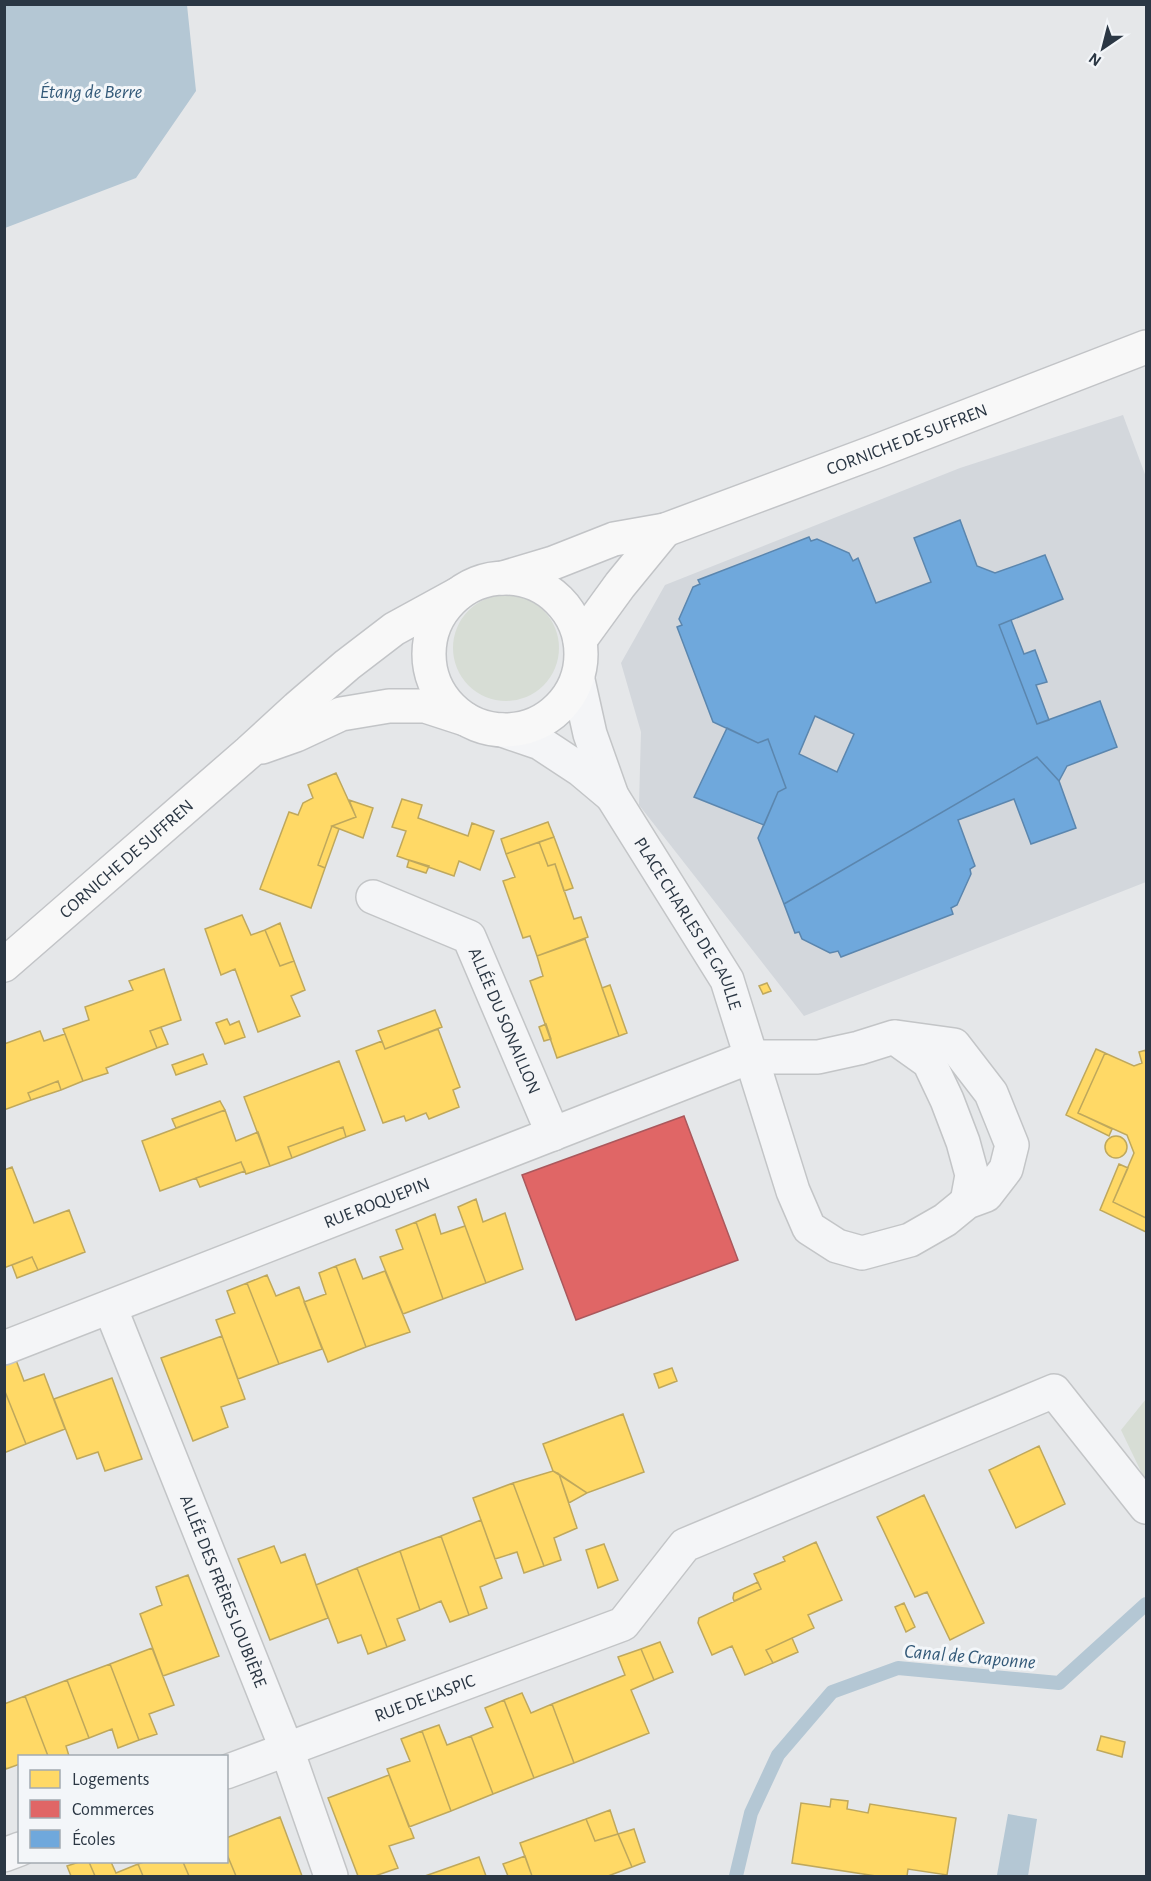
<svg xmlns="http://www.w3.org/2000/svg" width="1151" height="1881" font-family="'Alegreya Sans',sans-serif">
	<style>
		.built { fill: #d3d7dc }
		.green { fill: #d7ddd5 }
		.water { fill: #b4c7d4 }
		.homes { fill: #ffd966; stroke: #bfa85c; stroke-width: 1.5 }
		.shops { fill: #e06666; stroke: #aa585c; stroke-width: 1.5 }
		.schools { fill: #6fa8dc; stroke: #5b86ae; stroke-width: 1.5; fill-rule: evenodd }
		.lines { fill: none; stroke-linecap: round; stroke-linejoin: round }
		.stream { stroke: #b4c7d4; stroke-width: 14 }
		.minor-casing { stroke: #c3c5c7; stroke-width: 36 }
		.major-casing { stroke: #c2c4c7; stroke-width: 36 }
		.minor { stroke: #f4f5f7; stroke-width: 33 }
		.major { stroke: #f8f8f8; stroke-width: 33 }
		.labels { text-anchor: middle; stroke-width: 6; stroke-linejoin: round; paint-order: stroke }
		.street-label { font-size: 18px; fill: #2b3744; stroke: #f3f6f9 }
		.water-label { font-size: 20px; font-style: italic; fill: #345a79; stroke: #f3f6f9 }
	</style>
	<rect width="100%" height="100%" fill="#e5e7e9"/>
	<path class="built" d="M1123 415 1146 477V882L804 1016 639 805 641 732 621 663 665 585 960 468Z"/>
	<path class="green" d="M453 648a53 53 0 1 1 106 0a53 53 0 1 1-106 0Z
		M1146 1399V1482L1121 1430Z"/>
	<path class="water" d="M5 4 187 5 196 91 136 178 5 228Z
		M1008 1814 1037 1819 1028 1876 997 1875Z"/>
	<path class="homes" d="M336 773 356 817 332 826 318 865 325 868 311 908 260 889 289 812 298 815 303 803 313 798 308 785Z
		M402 799 422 805 418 818 468 836 472 823 494 831 480 870 459 861 454 876 397 856 406 831 392 827Z
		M349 800 373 808 363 838 332 826 356 817Z
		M548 822 554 837 506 854 501 839Z
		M332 826 339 829 325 868 318 865Z
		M554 837 573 888 564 891 555 864 548 866 539 842Z
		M539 842 548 866 555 864 574 919 581 917 588 937 537 956 530 936 523 938 503 881 515 877 506 854Z
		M409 860 429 866 426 873 407 867Z
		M242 915 251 935 265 930 280 966 294 961 305 990 291 996 300 1016 258 1032 235 969 221 975 205 929Z
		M280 923 294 961 280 966 265 930Z
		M585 939 619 1036 557 1058 530 981 543 976 537 956Z
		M164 969 181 1020 150 1031 157 1048 106 1068 108 1073 83 1081 63 1029 89 1020 85 1007 133 990 129 981Z
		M767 983 771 991 763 994 759 986Z
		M610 985 627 1033 619 1036 602 988Z
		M435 1010 442 1027 385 1049 378 1031Z
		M227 1019 230 1025 239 1021 245 1037 225 1044 216 1023Z
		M546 1024 551 1039 544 1041 539 1027Z
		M161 1027 168 1044 157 1048 150 1031Z
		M438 1029 460 1087 453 1090 459 1107 429 1119 426 1113 406 1121 404 1116 383 1123 356 1051 382 1041 385 1049Z
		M40 1031 44 1041 65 1034 83 1081 61 1090 58 1081 28 1093 31 1100 4 1110V1044Z
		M1096 1049 1105 1053 1078 1113 1112 1129 1109 1136 1066 1115Z
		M1146 1050V1218L1113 1202 1134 1153 1127 1135 1078 1113 1105 1053 1134 1066 1142 1063 1139 1052Z
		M203 1054 207 1064 176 1075 172 1065Z
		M339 1061 365 1130 346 1137 343 1127 288 1147 292 1158 270 1166 244 1097Z
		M58 1081 61 1090 31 1100 28 1093Z
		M220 1101 225 1110 176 1128 172 1119Z
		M225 1110 236 1141 258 1132 270 1166 246 1174 241 1162 160 1191 142 1141Z
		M343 1127 346 1137 292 1158 288 1147Z
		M1105 1147a11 11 0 1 1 22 0a11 11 0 1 1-22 0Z
		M241 1162 245 1171 200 1187 196 1178Z
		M1119 1164 1128 1168 1113 1202 1146 1218V1232L1100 1210Z
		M12 1167 34 1223 69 1210 85 1252 38 1270 32 1257 4 1268V1170Z
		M476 1199 483 1222 505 1213 523 1269 486 1283 458 1207Z
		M435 1214 441 1234 465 1226 486 1283 443 1299 416 1222Z
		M416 1222 443 1299 403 1314 380 1257 403 1249 396 1230Z
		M32 1257 38 1270 17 1278 12 1265Z
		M355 1259 363 1279 385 1271 410 1332 366 1347 336 1266Z
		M336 1266 366 1347 328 1362 304 1302 326 1294 319 1273Z
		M267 1275 276 1296 299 1287 322 1349 279 1364 247 1283Z
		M247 1283 279 1364 238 1379 216 1320 235 1313 227 1291Z
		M222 1336 245 1399 221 1407 228 1427 193 1441 161 1358Z
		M16 1360 24 1381 44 1374 65 1429 26 1444 4 1389V1365Z
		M672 1368 677 1381 659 1388 654 1374Z
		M112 1378 142 1459 105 1471 98 1452 77 1459 54 1399Z
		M4 1389 26 1444 4 1453Z
		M623 1414 644 1472 587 1493 553 1471 543 1444Z
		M1039 1446 1065 1504 1016 1528 989 1470Z
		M553 1471 559 1474 577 1528 554 1538 561 1560 544 1566 513 1483Z
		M559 1474 587 1493 569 1503Z
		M513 1483 544 1566 524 1573 517 1552 495 1559 473 1498Z
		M924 1495 984 1623 950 1640 927 1592 915 1597 877 1517Z
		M481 1520 502 1578 480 1587 487 1608 469 1615 441 1536Z
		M441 1536 469 1615 450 1622 441 1601 420 1610 400 1551Z
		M816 1542 842 1600 808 1615 814 1628 766 1650 773 1663 745 1675 732 1646 712 1655 698 1623 699 1618 761 1589 754 1574 785 1561 783 1557Z
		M604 1544 618 1580 598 1588 586 1550Z
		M274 1546 281 1563 305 1554 328 1618 270 1640 238 1559Z
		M400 1551 420 1610 397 1619 405 1640 387 1647 357 1568Z
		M357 1568 387 1647 368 1654 361 1635 338 1643 316 1585Z
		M188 1575 219 1656 163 1676 140 1614 162 1605 156 1587Z
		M758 1582 761 1589 734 1601 733 1598 734 1593Z
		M904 1603 915 1627 906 1632 895 1607Z
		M792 1638 798 1652 773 1663 766 1650Z
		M660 1642 673 1672 654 1680 641 1649Z
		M152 1648 174 1705 149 1714 157 1734 139 1740 110 1664Z
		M641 1649 654 1680 631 1690 649 1733 574 1763 552 1704 625 1675 618 1657Z
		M110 1664 139 1740 118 1748 112 1729 89 1738 67 1680Z
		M67 1680 89 1738 66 1746 69 1756H48L25 1696Z
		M522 1693 531 1713 552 1704 574 1763 534 1778 504 1700Z
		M25 1696 48 1756H20V1764L6 1769 4 1763V1704Z
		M504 1700 534 1778 493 1794 471 1736 493 1727 485 1708Z
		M439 1725 447 1745 471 1736 493 1794 451 1811 422 1731Z
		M422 1731 451 1811 409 1827 387 1769 410 1761 401 1739Z
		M1101 1736 1125 1742 1122 1757 1097 1750Z
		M389 1775 414 1838 389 1846 398 1868 375 1876H358L328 1798Z
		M831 1799 848 1801 847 1809 868 1813 870 1804 956 1818 947 1875 908 1869 907 1876H876L792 1863 801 1803 830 1807Z
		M610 1810 618 1834 595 1841 586 1819Z
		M280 1817 302 1876H236L226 1852V1838Z
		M586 1819 595 1841 618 1834 632 1867 608 1876H532L520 1843Z
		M634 1829 645 1862 632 1867 618 1834Z
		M226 1852 236 1876H189L183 1862H226Z
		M525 1856 532 1876H508L503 1864Z
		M479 1857 486 1876H425Z
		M79 1862H89L95 1876H71L67 1866Z
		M89 1862H111L116 1873 138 1864 143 1876H95Z
		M144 1862H183L189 1876H143L138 1864Z"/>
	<path class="shops" d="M684 1116 738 1260 576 1320 522 1175Z"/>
	<path class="schools" d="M960 520 977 566 995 573 1045 555 1063 599 999 625 1037 724 1100 701 1117 747 1067 766 1059 781 1037 757 784 904 758 838 778 792 786 788 768 739 758 743 713 722 677 627 682 625 679 619 693 587 700 584 698 580 809 537 811 541 817 539 849 553 853 561 858 558 876 603 931 582 914 538ZM815 716 854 734 837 772 799 754Z
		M1011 620 1024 654 1035 650 1047 682 1036 685 1049 720 1037 724 999 625Z
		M727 728 758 743 768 739 786 788 778 792 764 825 694 797Z
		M1037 757 1059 781 1076 828 1031 844 1014 799 958 820 975 866 970 869 971 874 957 905 951 908 953 914 841 957 838 951 830 953 802 939 799 932 795 933 784 904Z"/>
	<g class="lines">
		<path class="stream" d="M736 1876 751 1813 778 1755 832 1692 898 1668 1059 1683 1146 1604"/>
		<g class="minor-casing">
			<g id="minor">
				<path id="s1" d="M578 680 590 734 612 796 727 980 793 1191 809 1228 837 1246 862 1253 910 1240 945 1220 967 1202 986 1195 1006 1169 1012 1145 991 1093 954 1045 896 1037"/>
				<path d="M502 730 540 743 581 770 612 796"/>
				<path id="s2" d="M373 897 469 937 553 1134"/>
				<path id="s3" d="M110 1307 287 1750 331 1876"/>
				<path id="s4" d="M4 1348 750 1057H818L859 1048 894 1037 929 1062 947 1100 963 1142 972 1175 967 1202"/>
				<path id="s5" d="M226 1772 623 1624 685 1545 1054 1391 1146 1507"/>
				<path d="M4 1855 20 1849"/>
			</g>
		</g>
		<g class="major-casing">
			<g id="major">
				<path id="s6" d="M503 578 553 563 614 539 665 530 877 451 1146 347"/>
				<circle cx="505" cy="654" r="76"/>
				<path d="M580 640 620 585 665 530"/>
				<path d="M262 747 296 735 341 714 389 706H425L465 719"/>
				<path id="s7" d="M4 965 249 752 297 708 347 665 394 629 458 594"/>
			</g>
		</g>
		<use href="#minor" class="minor"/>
		<use href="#major" class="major"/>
	</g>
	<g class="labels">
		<g class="street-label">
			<text dy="6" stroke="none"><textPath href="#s6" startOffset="428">CORNICHE DE SUFFREN</textPath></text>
			<text dy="6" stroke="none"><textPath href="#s7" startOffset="162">CORNICHE DE SUFFREN</textPath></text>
			<text dy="6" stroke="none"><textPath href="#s1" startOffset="270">PLACE CHARLES DE GAULLE</textPath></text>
			<text dy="6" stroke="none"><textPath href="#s2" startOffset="195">ALLÉE DU SONAILLON</textPath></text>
			<text dy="6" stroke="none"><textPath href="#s4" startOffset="400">RUE ROQUEPIN</textPath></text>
			<text dy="6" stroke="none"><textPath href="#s3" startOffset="306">ALLÉE DES FRÈRES LOUBIÈRE</textPath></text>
			<text dy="6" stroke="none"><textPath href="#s5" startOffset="212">RUE DE L'ASPIC</textPath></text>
		</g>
		<g class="water-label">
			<text x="91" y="98">Étang de Berre</text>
			<text transform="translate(970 1656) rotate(5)" y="7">Canal de Craponne</text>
		</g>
	</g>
	<rect width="1151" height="1881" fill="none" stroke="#2b3744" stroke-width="12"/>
	<rect x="18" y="1755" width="210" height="108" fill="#f3f6f9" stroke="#a3aab1" stroke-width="1.5"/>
	<rect x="30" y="1770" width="30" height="18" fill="#ffd966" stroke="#a3aab1" stroke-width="1.5"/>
	<text x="72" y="1785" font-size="18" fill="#2b3744">Logements</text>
	<rect x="30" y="1800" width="30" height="18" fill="#e06666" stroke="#a3aab1" stroke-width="1.5"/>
	<text x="72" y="1815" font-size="18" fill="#2b3744">Commerces</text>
	<rect x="30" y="1830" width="30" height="18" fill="#6fa8dc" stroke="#a3aab1" stroke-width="1.5"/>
	<text x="72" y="1845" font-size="18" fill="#2b3744">Écoles</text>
	<g transform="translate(1103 48) rotate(215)" stroke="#f3f6f9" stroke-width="4.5" paint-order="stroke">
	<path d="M0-4.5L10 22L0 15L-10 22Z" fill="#2b3744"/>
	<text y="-9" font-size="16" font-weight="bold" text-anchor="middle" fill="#2b3744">N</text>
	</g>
</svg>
